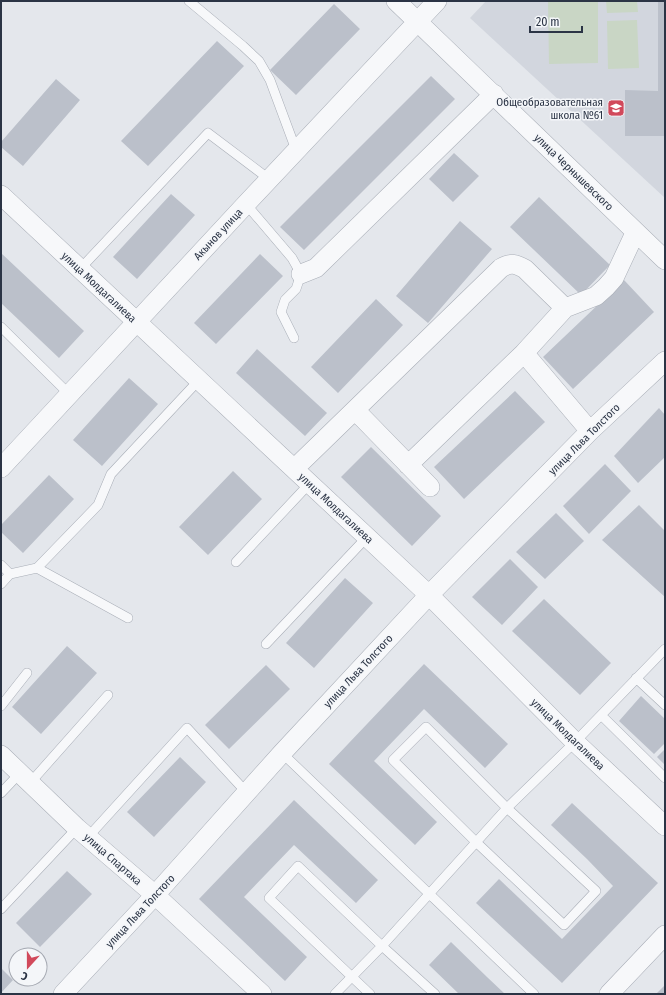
<svg xmlns="http://www.w3.org/2000/svg" width="666" height="995" font-family="'Fira Sans Condensed',sans-serif">
	<style>
		.built { fill: #d2d6de }
		.green { fill: #c9d6c5 }
		.building { fill: #bbc0ca }
		.lines { fill: none; stroke-linecap: round; stroke-linejoin: round }
		.lane-casing { stroke: #a9aeb7; stroke-width: 10 }
		.street-casing { stroke: #a9aeb7; stroke-width: 20 }
		.lane { stroke: #f7f8fa; stroke-width: 9 }
		.street { stroke: #f7f8fa; stroke-width: 19 }
		.labels { text-anchor: middle; stroke-width: 3; stroke-linejoin: round; paint-order: stroke }
		.poi-label { font-size: 11px; fill: #2b3445; stroke: #f4f6f9; text-anchor: end }
		.street-label { font-size: 11px; fill: #2b3445; stroke: #f4f6f9 }
	</style>
	<rect width="100%" height="100%" fill="#e4e7ec"/>
	<path class="built" d="M486 1H665V198L470 18Z"/>
	<path class="green" d="M548 1H598V63L549 64Z
		M606 1H637L638 12 607 13Z
		M637 20 639 68 608 69 607 21Z"/>
	<path class="building" d="M658 1H665V136H625V90L658 91Z
		M334 4 360 29 296 95 270 70Z
		M217 41 244 66 148 166 121 141Z
		M431 76 455 99 304 250 280 227Z
		M56 79 80 100 23 166 1 147V142Z
		M454 153 479 176 453 202 429 179Z
		M171 194 195 215 137 279 113 257Z
		M539 197 610 265 581 295 510 227Z
		M460 221 492 249 428 323 396 296Z
		M1 253 84 331 59 358 1 303Z
		M260 254 283 276 216 344 194 323Z
		M624 280 654 312 573 389 543 357Z
		M376 299 403 325 338 393 311 367Z
		M257 349 327 413 305 436 236 373Z
		M129 378 158 404 102 466 73 440Z
		M515 391 545 422 464 499 434 467Z
		M659 408 665 415V457L638 483 614 456Z
		M371 447 441 516 412 546 341 477Z
		M605 464 631 491 589 534 563 506Z
		M233 471 262 499 208 555 179 527Z
		M49 475 74 499 23 553 1 532V525Z
		M639 505 665 531V597L602 540Z
		M556 513 584 541 545 579 516 552Z
		M510 559 538 587 502 625 472 597Z
		M345 578 373 603 314 668 286 643Z
		M544 599 611 663 580 695 512 631Z
		M67 646 97 673 41 734 12 707Z
		M424 664 508 744 485 768 424 709 374 761 437 822 415 845 329 764Z
		M266 665 290 689 229 749 205 725Z
		M641 696 665 719V743L654 754 619 721Z
		M665 749V765L657 757Z
		M180 757 206 782 154 837 127 812Z
		M294 800 378 880 356 903 294 845 244 897 307 957 285 981 199 899Z
		M572 803 658 883 562 983 476 903 499 879 562 939 613 886 587 859 551 825Z
		M67 871 92 894 40 947 16 923Z
		M451 942 487 977 505 994H459L429 965Z
		M1 968 13 980 1 993Z
		M665 985V994H659L657 993Z"/>
	<g class="lines">
		<g class="lane-casing">
			<path id="lane" d="M189 1 243 46 259 61 270 80 296 150
				M246 204 292 258 301 274 296 289 285 300 281 312 294 338
				M80 269 208 133 269 179
				M1 327 69 394
				M236 562 310 483
				M1 565 10 574
				M37 568 128 618
				M1 584 10 574 37 568 98 505 111 474 199 380
				M266 644 367 537
				M636 678 665 705
				M1 706 27 673
				M601 715 665 778
				M426 727 507 808 596 891 564 925 476 842 393 760Z
				M282 753 534 994
				M30 783 108 695
				M1 793 20 773
				M88 837 187 728 247 793
				M1 909 77 828
				M335 994 382 946 507 808 575 742 665 649
				M370 994 269 898 298 866 382 946 435 994"/>
		</g>
		<g class="street-casing">
			<path id="street" d="M396 1 665 260
				M1 195 429 595 575 742 665 826
				M301 274 316 268 494 94
				M524 353 590 431
				M355 410 430 487
				M408 465 524 353 565 308 596 296 606 287 614 278 635 233
				M1 468 246 204 437 1
				M294 469 501 268C511 262 516 264 525 269L565 308
				M1 755 77 828 155 895 262 994
				M63 994 155 895 282 753 429 595 590 431 665 361
				M609 994 665 935"/>
		</g>
		<use href="#lane" class="lane"/>
		<use href="#street" class="street"/>
	</g>
	<defs>
		<g id="school-square" transform="scale(0.9)"><rect x="-9" y="-9" width="18" height="18" rx="4" fill="#d1495b" stroke="#f4f6f9"/><path d="M0-5L7-2L0 1L-7-2ZM-4 1L0 2.5L4 1V4Q0 6-4 4Z" fill="#fff"/></g>
	</defs>
	<g fill-rule="evenodd">
		<use href="#school-square" x="616" y="108"/>
	</g>
	<g class="labels">
		<g class="poi-label">
			<text x="603" y="106">Общеобразовательная<tspan x="603" dy="13">школа №61</tspan></text>
		</g>
		<g class="street-label">
			<text transform="translate(574 172) rotate(44)" y="4">улица Чернышевского</text>
			<text transform="translate(218 234) rotate(-47)" y="4">Акынов улица</text>
			<text transform="translate(99 287) rotate(43)" y="4">улица Молдагалиева</text>
			<text transform="translate(584 439) rotate(-45)" y="4">улица Льва Толстого</text>
			<text transform="translate(336 508) rotate(43)" y="4">улица Молдагалиева</text>
			<text transform="translate(358 671) rotate(-47)" y="4">улица Льва Толстого</text>
			<text transform="translate(568 734) rotate(44)" y="4">улица Молдагалиева</text>
			<text transform="translate(113 859) rotate(41)" y="4">улица Спартака</text>
			<text transform="translate(140 911) rotate(-47)" y="4">улица Льва Толстого</text>
		</g>
	</g>
	<rect width="666" height="995" fill="none" stroke="#2b3445" stroke-width="4"/>
	<g transform="translate(28 967) rotate(201)"><circle r="19" fill="#f4f6f9" stroke="#a4a8b1"/>
	<path d="M0-3L7 15L0 10L-7 15Z" fill="#d1495b"/>
	<text y="-6" font-size="11" font-weight="bold" text-anchor="middle" fill="#2b3445">С</text>
	</g>
	<path d="M530 26v6h52v-6" fill="none" stroke="#2b3445" stroke-width="2"/>
	<text x="536" y="26" font-size="12" fill="#2b3445" stroke="#f4f6f9" stroke-width="3" paint-order="stroke">20 m</text>
</svg>
